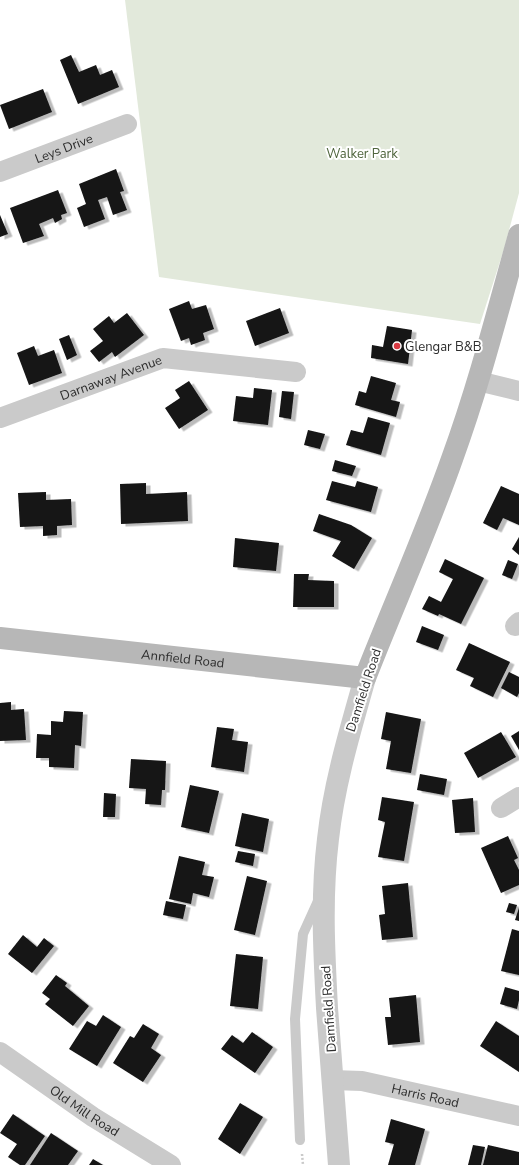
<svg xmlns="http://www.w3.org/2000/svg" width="519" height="1165" font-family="'Nunito Sans',sans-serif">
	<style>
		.green { fill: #e2e9db }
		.building { fill: #141414; filter: url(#shadow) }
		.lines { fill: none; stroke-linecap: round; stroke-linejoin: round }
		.path { stroke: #cacaca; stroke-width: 2.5; stroke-dasharray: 2 2; stroke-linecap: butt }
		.service { stroke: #cacaca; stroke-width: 10 }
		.minor { stroke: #cacaca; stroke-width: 20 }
		.tertiary { stroke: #cacaca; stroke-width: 22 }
		.secondary { stroke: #b7b7b7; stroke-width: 22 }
		.poi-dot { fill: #d93942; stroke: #fff; stroke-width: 1.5 }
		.labels { text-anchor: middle; stroke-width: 4; stroke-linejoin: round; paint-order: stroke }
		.street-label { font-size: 13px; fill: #2d2d2d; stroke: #fff }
		.park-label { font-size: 13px; fill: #4f653d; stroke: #fff }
		.poi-label { font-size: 13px; fill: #2d2d2d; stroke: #fff; text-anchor: start }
	</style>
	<defs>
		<filter id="shadow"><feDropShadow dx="4.5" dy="2.5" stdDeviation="0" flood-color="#0004"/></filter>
	</defs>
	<rect width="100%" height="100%" fill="#fff"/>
	<path class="green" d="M125 0H519V193L504 249 480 324 159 277Z"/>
	<path class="building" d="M71 55 79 72 96 65 100 75 112 70 119 87 78 104 60 60Z
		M43 89 52 112 9 129 0 105Z
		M116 169 124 191 120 192 127 210 113 215 107 197 98 200 105 219 84 227 77 208 86 204 79 184Z
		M58 190 67 213 61 215 62 219 55 223 53 218 39 224 44 236 23 243 10 208Z
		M0 215 8 234 0 237Z
		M189 301 192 309 206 305 214 329 203 333 205 340 191 345 189 338 181 341 169 309Z
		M280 308 289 333 255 346 246 321Z
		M127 313 144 335 115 357 112 352 99 362 90 351 103 341 93 329 109 316 114 323Z
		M387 326 412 330 408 364 371 358 372 345 383 347Z
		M69 335 77 355 67 360 59 339Z
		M34 346 38 356 54 350 62 373 29 385 17 353Z
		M371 376 396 383 391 400 400 402 396 417 355 405 359 391 366 393Z
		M189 381 208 410 179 429 165 408 180 398 175 390Z
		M254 388 272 390 268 425 233 421 236 396 253 398Z
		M282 391 294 392 291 419 279 417Z
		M368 417 390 423 381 455 346 445 351 430 363 433Z
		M308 430 325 434 320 449 304 445Z
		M335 460 356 466 352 476 332 471Z
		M332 481 355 487 357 481 378 487 371 512 326 500Z
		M146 483V494L187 492 188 521 121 524 120 484Z
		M501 486 519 494V525L503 518 497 530 483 523Z
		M46 492V500L71 499 72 525 57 526V535L43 536V526L20 527 18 493Z
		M319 514 351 525 372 538 354 569 332 556 341 541 313 531Z
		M519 537V555L512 549Z
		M235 538 279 543 276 571 233 567Z
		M445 559 484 578 461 624 439 614 438 616 422 609 429 596 441 602 453 579 439 572Z
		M508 560 518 564 512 579 502 575Z
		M294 574H309L308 580 334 581V607H293Z
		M422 626 444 635 438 650 416 642Z
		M469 643 510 662 493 697 470 686 474 678 456 670Z
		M509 672 519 677V693L517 697 501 688Z
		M11 702V710L24 709 26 740 0 741V703Z
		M64 711 83 712 81 746 75 745 74 768 49 767V758H36L37 734 51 735V721L63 722Z
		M386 712 421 719 411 773 386 769 391 741 381 739Z
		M217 727 234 729 232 740 248 742 244 772 211 767Z
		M519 731V750L511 736Z
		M501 732 516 757 478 778 464 753Z
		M131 759 166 761 165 790H162L161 805 145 804 146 789 129 788Z
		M420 774 447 779 444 795 417 790Z
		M190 785 219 791 209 833 181 827Z
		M104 793 116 794 115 817H103Z
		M382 797 414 802 404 861 378 857 385 822 378 820Z
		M473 798 475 832 455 833 452 800Z
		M242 813 269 819 263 852 235 846Z
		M508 836 518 858 514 860 519 870V885L501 893 481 848Z
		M238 851 255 854 253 866 235 862Z
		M179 856 205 862 202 875 214 877 209 897 193 893 191 904 169 899Z
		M247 876 267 881 255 935 234 930Z
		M408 883 413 937 382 940 379 915 385 914 382 886Z
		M166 901 186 905 183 919 163 915Z
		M509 903 517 905 514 914 506 912Z
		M519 908V921L515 920Z
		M512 929 519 931V975L501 971Z
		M23 935 37 947 44 938 54 946 32 973 8 954Z
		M236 954 263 957 258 1009 230 1006Z
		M56 975 67 983 65 986 89 1006 73 1026 45 1004 50 999 42 993Z
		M505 987 519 991V1000L517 1009 500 1004Z
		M416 995 420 1042 388 1045 385 1017H391L389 998Z
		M103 1015 121 1027 97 1066 69 1049 87 1021 96 1026Z
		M496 1021 519 1036V1072L480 1046Z
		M143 1024 159 1034 151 1048 161 1055 143 1082 113 1063 130 1036 134 1038Z
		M252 1032 273 1047 255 1073 221 1049 232 1035 243 1043Z
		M240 1103 263 1117 240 1154 218 1139Z
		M13 1114 45 1136 25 1165H20L8 1157 17 1144 0 1133Z
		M391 1119 425 1129 415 1165H388L394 1144 385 1142Z
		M51 1133 78 1151 68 1165H30Z
		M473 1145 485 1147 481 1165H468Z
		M488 1145 519 1152V1165H483Z
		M93 1159 103 1165H89Z"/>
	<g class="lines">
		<path class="path" d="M302 1154 303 1165"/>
		<path class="service" d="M300 1140 295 1019 303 934 318 901"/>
		<g class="minor">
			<path id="s1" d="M0 172 127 124"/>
			<path d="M478 381 519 391"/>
			<path id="s2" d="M0 418 163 358 296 372"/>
			<path d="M515 626 519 622"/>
			<path d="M501 808 519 797"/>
			<path id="s3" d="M0 1052 93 1117 171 1165"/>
			<path id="s4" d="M332 1080 362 1081 519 1116"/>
		</g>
		<path class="tertiary" d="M339 1165C335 1113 331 1061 327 1008 324 952 321 896 328 839 334 784 350 731 365 678"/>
		<path class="secondary" id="s5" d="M0 638 365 678C394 604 426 533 452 459 479 385 498 310 519 235"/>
	</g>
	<circle class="poi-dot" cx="397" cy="346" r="4"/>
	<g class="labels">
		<g class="street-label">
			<text dy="5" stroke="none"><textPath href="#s1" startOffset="68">Leys Drive</textPath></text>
			<text dy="5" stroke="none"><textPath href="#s2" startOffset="118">Darnaway Avenue</textPath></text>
			<text dy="5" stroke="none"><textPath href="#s5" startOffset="184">Annfield Road</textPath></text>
			<text transform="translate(363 690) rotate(-72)" y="5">Damfield Road</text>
			<text transform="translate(328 1009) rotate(-94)" y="5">Damfield Road</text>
			<text dy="5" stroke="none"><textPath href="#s4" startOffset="95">Harris Road</textPath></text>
			<text dy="5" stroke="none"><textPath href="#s3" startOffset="103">Old Mill Road</textPath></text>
		</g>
		<g class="park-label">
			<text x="362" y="158">Walker Park</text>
		</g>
		<g class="poi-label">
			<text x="405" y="351">Glengar B&amp;B</text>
		</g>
	</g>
</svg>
